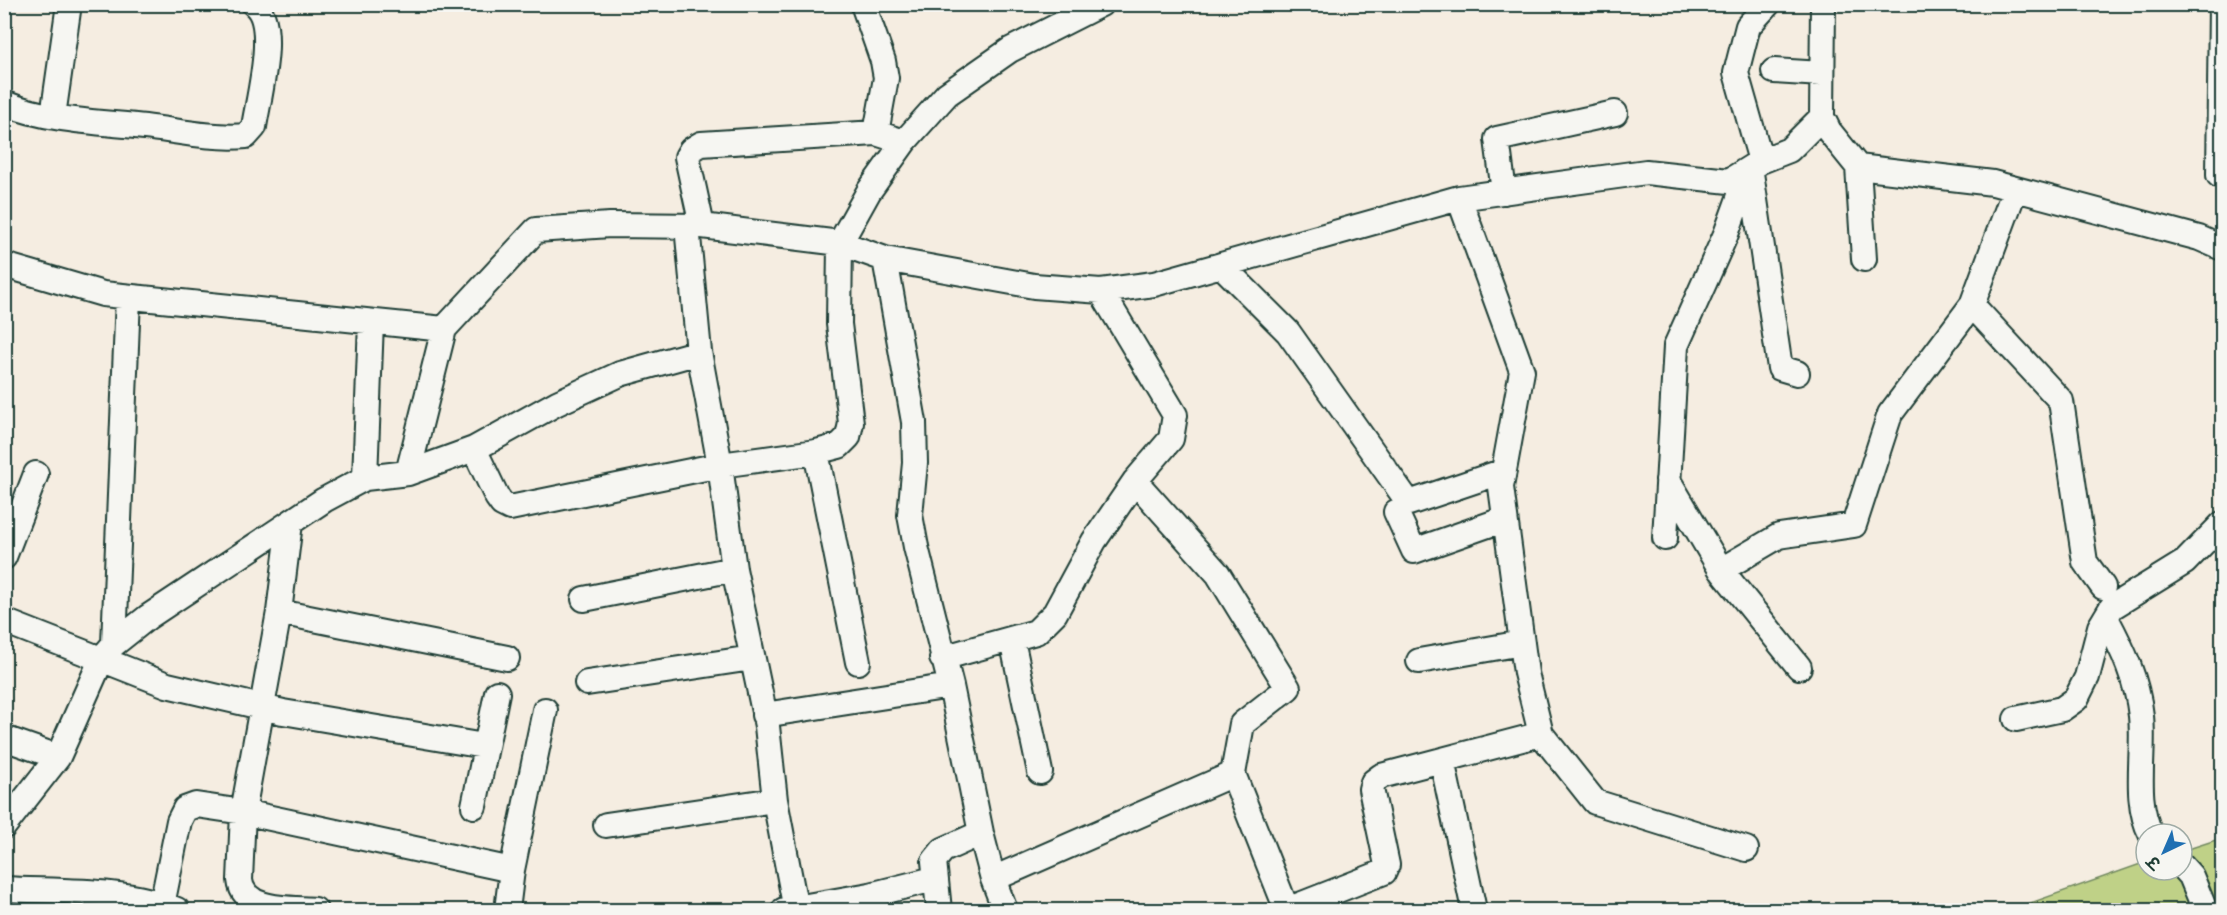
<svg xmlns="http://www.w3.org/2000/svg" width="2227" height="915" font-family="Delius,'Playpen Sans Deva',sans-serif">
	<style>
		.green { fill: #bfd187; stroke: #6f875e; stroke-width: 1.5 }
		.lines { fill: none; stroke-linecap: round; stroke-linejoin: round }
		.minor-casing { stroke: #1f3d34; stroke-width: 28 }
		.minor { stroke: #f6f6f2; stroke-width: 24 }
	</style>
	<rect width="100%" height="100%" fill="#f5ede1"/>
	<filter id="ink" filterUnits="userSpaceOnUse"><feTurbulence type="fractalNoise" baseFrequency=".0167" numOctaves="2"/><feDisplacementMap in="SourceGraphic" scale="12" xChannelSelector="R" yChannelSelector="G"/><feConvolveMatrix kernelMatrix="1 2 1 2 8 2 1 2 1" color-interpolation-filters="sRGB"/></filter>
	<g filter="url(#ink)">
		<path class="green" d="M2222 838V910H2011L2146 862V870H2182V851Z"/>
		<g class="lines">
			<g class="minor-casing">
				<path id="minor" d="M863 4 883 61 886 78 876 133
					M1774 71 1822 74
					M4 103C48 121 99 122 145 127 178 131 213 139 246 136L254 127C258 99 279 23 254 4
					M53 116 69 4
					M1822 117 1829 131 1858 167 1993 183 2199 238 2222 248
					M1761 161 1736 73 1748 26 1768 4
					M1858 167 1864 259
					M1751 173 1780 368 1797 373
					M2219 175 2221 4
					M1504 192 1497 139 1615 113
					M1459 198 1522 371 1501 487 1526 673 1541 734 1595 802 1746 849
					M687 226 699 352 720 465 734 569 767 726 775 800 796 910
					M702 226 687 157 691 150 701 144 876 133 904 142
					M885 259 914 422 915 463 910 515 916 547 951 686 981 833 993 879 1005 910
					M4 265 103 294 444 329
					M1221 265 1288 332 1409 503 1504 471
					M1972 305 2061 401 2085 562 2103 587
					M474 449 497 497 502 504 510 508 720 465 816 452 839 446 848 437 851 423 839 324 840 243 869 191 904 142 947 94 1010 50 1101 4
					M816 452 858 662
					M408 473 444 329 536 230 610 225 702 226 840 243 885 259 1034 286 1101 291 1154 284 1459 198 1646 172 1729 181 1761 161 1789 150 1822 117 1823 4
					M365 478 371 322
					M1668 480 1721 570 1799 667
					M1396 512 1414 551 1505 519
					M290 523 279 612 243 812 512 870
					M1665 538 1676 346 1726 234 1750 168
					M4 557 36 474
					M1721 570 1779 536 1854 525 1890 414 1972 305 2015 189
					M584 599 734 569
					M279 612 507 658
					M2106 618C2123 650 2137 679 2141 716 2145 754 2133 800 2151 834
					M4 621 167 685 283 712 484 746
					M1012 640 1040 772
					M114 644 128 297
					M942 658 1036 632 1055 613 1094 541 1135 481 1171 439 1175 415 1101 291
					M1419 661 1522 643
					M587 683 752 658
					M764 715 951 686
					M2016 719 2062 709 2076 699 2087 677 2100 627 2112 607 2185 562 2222 524
					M4 738 58 757
					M1442 760 1474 910
					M1233 774 1287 910
					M474 806 497 693
					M606 825 775 800
					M4 826 58 757 102 658 114 644 148 617 324 500 365 478 408 473 474 449 557 403 620 374 699 352
					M2182 866 2191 876 2205 910
					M993 879 1233 774 1242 724 1288 688 1218 574 1135 481
					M4 889C58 892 128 888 177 910
					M162 905 179 821 185 809 196 805 243 812 240 880C243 912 291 908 315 910
					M507 910 512 870 545 710
					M784 910 870 895 934 879
					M939 910 934 861 943 850 981 833
					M1287 910 1384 872 1387 865 1371 789 1373 782 1381 776 1541 734"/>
			</g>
			<use href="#minor" class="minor"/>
		</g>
	</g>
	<rect width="2227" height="915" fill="none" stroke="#f6f6f2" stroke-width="24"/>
	<rect x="12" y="12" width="2203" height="891" fill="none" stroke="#1f3d34" stroke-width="2" filter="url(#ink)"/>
	<g transform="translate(2164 852) rotate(224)"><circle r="28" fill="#f6f6f2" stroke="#a0aca6" stroke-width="1.5"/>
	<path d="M0-4.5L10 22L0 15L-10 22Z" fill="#1f6fb2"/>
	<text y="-9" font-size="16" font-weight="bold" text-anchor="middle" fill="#1f3d34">उ</text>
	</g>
</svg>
